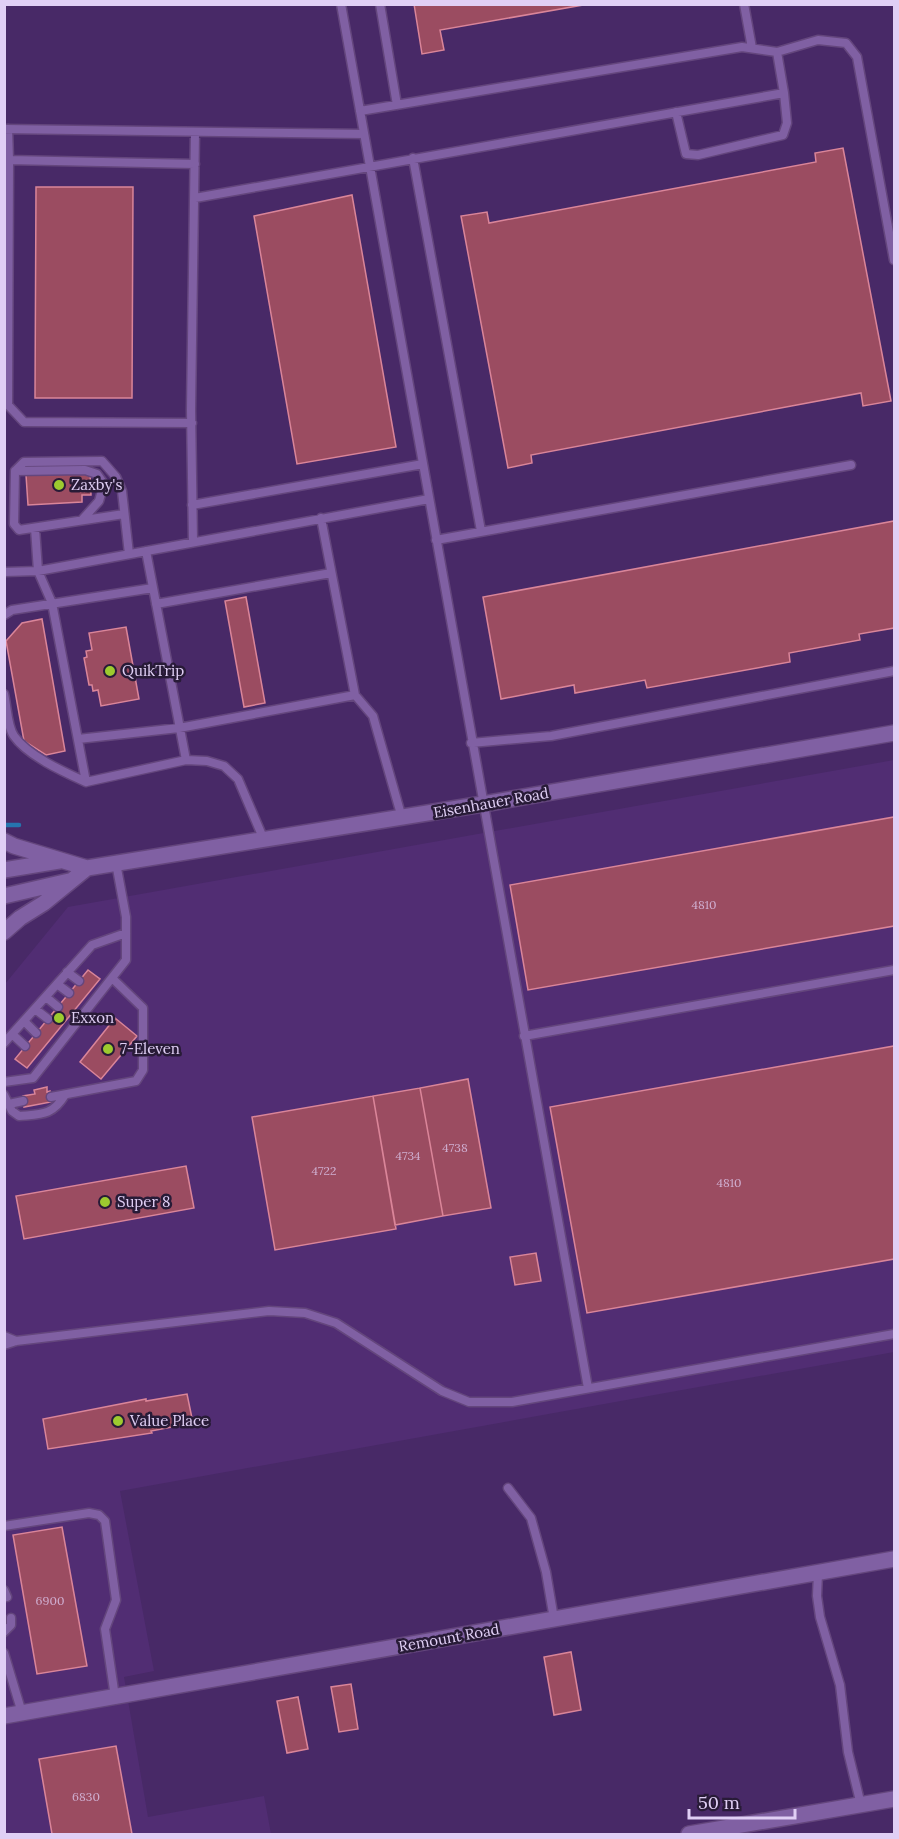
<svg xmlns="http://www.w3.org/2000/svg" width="899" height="1839" font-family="Lora,serif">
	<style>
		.built { fill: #512d73 }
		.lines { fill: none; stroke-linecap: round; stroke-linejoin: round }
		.stream { stroke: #2675ae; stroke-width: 4.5 }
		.building { fill: #9b4c61; stroke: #da8599; stroke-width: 1.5 }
		.lane-casing { stroke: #64467d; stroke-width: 11 }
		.street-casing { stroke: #64467d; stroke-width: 18 }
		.secondary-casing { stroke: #64467d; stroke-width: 18 }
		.lane { stroke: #8060a3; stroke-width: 8 }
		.street { stroke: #8060a3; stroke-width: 15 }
		.secondary { stroke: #8060a3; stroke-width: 15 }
		.poi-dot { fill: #9dca2f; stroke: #281b37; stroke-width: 2 }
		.labels { text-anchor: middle; stroke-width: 5; stroke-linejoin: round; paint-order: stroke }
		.number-label { font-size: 12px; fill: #cfaed0 }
		.poi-label { font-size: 15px; fill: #e0cff5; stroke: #281b37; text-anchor: start }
		.street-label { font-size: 15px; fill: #e0cff5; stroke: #281b37 }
	</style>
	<rect width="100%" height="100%" fill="#482967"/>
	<path class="built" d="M894 760V1352L120 1491 154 1671 124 1677 148 1817 264 1796 271 1834H5V984L68 907Z"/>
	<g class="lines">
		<path class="stream" d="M6 825H19"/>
	</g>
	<path class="building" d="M414 4H589L440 30 444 50 422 54Z
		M843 148 891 401 863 406 861 393 531 455 532 463 508 468 461 216 487 212 489 223 816 162 815 153Z
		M36 187H133L132 398H35Z
		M352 195 396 447 297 464 254 216Z
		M90 472 91 495H82V502L28 505 26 475Z
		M894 521V628L859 634 860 640 789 653 790 662 647 688 645 680 575 693 574 685 501 699 483 597Z
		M246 597 265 703 244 707 225 601Z
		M42 619 65 751 46 755 24 741 6 641 22 623Z
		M126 627 139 699 101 706 98 690 93 691 92 685H89L84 658 87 657 86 651 92 650 89 633Z
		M894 817V926L528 990 510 885Z
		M88 970 100 979 27 1068 15 1059Z
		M115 1018 137 1036 101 1079 80 1062Z
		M894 1046V1259L587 1313 550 1107Z
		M468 1079 491 1208 443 1216 420 1088Z
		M47 1087V1092L50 1091 51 1102 24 1107 23 1096 35 1094 34 1090Z
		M420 1088 443 1216 395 1225 373 1096Z
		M373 1096 396 1229 275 1250 252 1117Z
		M186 1166 194 1208 24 1239 16 1196Z
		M536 1253 541 1281 515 1285 510 1257Z
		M187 1394 193 1423 151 1431 152 1433 48 1449 43 1419 146 1399V1401Z
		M62 1527 87 1666 37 1674 13 1535Z
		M571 1652 581 1710 554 1715 544 1657Z
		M351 1684 358 1729 339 1732 331 1687Z
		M298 1697 308 1749 287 1753 277 1701Z
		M116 1746 132 1834H52L39 1759Z"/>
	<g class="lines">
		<g class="lane-casing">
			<path id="lane" d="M341 4 588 1388
				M380 4 397 105
				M744 4 752 48
				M360 111 742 47 777 52 818 40 846 43 857 57 894 260
				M676 112 686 154 698 155 783 135 787 123 784 93
				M4 129 364 134
				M8 129 9 160
				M413 158 481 531
				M195 198 784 93 777 52
				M192 423 24 422 8 405 9 160 195 164
				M15 471 85 470 97 474 104 484 99 501 82 520
				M192 505 423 464
				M124 514 19 530 14 524 15 471 24 462 102 461 116 477 122 491 129 554
				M321 518 355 695 373 716 402 818
				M35 528 38 571 52 603 86 782 186 760 207 761 224 766 238 779 264 840
				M436 540 851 465
				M193 542 191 410 195 132
				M146 551 186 760
				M4 572 38 571 429 499
				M156 604 331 573
				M4 615 12 610 153 588
				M4 694C7 706 7 726 14 736 28 756 64 772 86 782
				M78 739 179 728 355 695
				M471 743 551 736 894 671
				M67 972 79 981
				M57 984 69 993
				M46 997 58 1007
				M35 1009 48 1019
				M24 1021 36 1033
				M12 1034 25 1046
				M524 1036 894 970
				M4 1043 92 945 126 933
				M4 1082 33 1078 126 960V917L116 863
				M4 1095 12 1111 19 1116C41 1114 52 1116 65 1095
				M51 1097 136 1081 143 1070V1008L112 978
				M9 1104 23 1101
				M4 1336 16 1341
				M4 1345 16 1341 269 1311 305 1313 336 1323 442 1391 469 1402H512L894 1334
				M508 1488 531 1518 546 1572 554 1619
				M4 1526 89 1513 99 1515 105 1521 116 1600 105 1629 115 1697
				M818 1573 817 1596 820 1617 840 1685 848 1752 861 1805
				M4 1590 7 1597
				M4 1632 11 1625V1618
				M4 1653 22 1713"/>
		</g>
		<g class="street-casing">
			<path id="street" d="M4 1716 894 1559
				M689 1834 894 1799"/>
		</g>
		<g class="secondary-casing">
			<path id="secondary" d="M4 841 14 846 87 868 483 804 894 733
				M4 870 59 861
				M4 896 69 881
				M4 932 20 918 44 903 87 868"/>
		</g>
		<use href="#lane" class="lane"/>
		<use href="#street" class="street"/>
		<use href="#secondary" class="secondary"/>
	</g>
	<g class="poi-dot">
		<circle cx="59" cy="485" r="6"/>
		<circle cx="110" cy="671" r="6"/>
		<circle cx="59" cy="1018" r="6"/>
		<circle cx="108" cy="1049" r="6"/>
		<circle cx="105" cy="1202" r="6"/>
		<circle cx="118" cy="1421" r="6"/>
	</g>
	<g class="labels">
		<g class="number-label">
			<text x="704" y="909">4810</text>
			<text x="455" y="1152">4738</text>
			<text x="408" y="1160">4734</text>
			<text x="324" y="1175">4722</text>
			<text x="729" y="1187">4810</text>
			<text x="50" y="1605">6900</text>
			<text x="86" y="1801">6830</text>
		</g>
		<g class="poi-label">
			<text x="71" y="490">Zaxby's</text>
			<text x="122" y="676">QuikTrip</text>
			<text x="71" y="1023">Exxon</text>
			<text x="120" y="1054">7-Eleven</text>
			<text x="117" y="1207">Super 8</text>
			<text x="130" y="1426">Value Place</text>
		</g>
		<g class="street-label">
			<text transform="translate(491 803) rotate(-10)" y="5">Eisenhauer Road</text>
			<text transform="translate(449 1638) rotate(-10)" y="5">Remount Road</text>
		</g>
	</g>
	<rect width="899" height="1839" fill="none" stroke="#e0cff5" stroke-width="12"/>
	<path d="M689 1809v9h106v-9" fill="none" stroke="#e0cff5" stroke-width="3"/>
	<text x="698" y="1809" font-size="18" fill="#e0cff5" stroke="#281b37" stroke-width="4.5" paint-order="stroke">50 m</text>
</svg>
